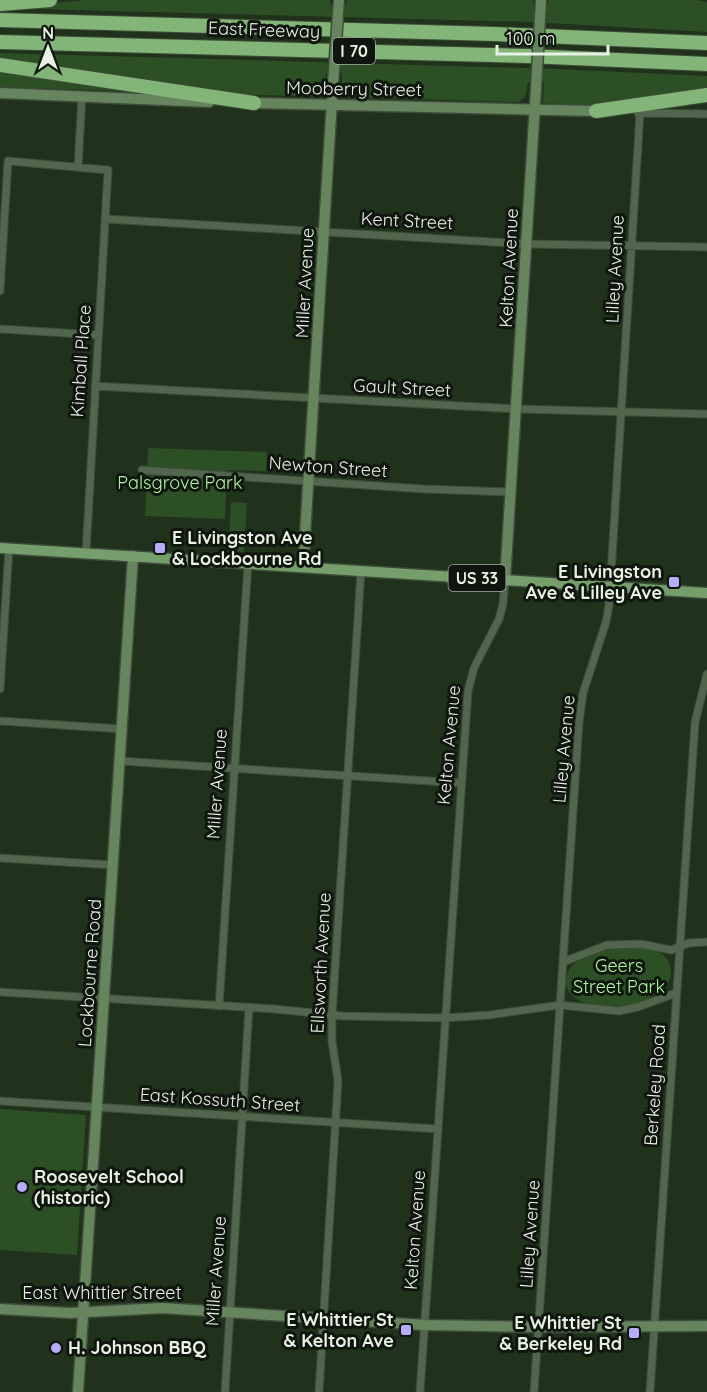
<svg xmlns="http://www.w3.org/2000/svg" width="707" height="1392" font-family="Quicksand,sans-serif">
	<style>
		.green { fill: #2d4f26 }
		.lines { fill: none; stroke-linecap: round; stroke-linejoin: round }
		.street-casing { stroke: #3c4c38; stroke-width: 9 }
		.secondary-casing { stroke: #3c4c38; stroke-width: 13 }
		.primary-casing { stroke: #3c4c38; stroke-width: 13 }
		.highway-casing { stroke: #3c4c38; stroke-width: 16 }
		.street { stroke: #52654d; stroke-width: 7 }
		.secondary { stroke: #66855f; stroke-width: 10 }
		.primary { stroke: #759e6c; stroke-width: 10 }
		.highway { stroke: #83b478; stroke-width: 14 }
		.secondary-bridge-casing { stroke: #3c4c38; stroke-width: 13; stroke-linecap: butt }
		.secondary-bridge { stroke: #66855f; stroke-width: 10 }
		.poi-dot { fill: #b6acf8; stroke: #0f160d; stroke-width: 2 }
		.labels { text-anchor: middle; stroke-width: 6; stroke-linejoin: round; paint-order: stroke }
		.shield { fill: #0f160d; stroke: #a6b0a4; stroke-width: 1.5 }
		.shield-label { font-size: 16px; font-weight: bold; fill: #e7f2e4 }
		.street-label { font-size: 18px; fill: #e7f2e4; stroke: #0f160d }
		.park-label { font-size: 18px; fill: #b0f4a1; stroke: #0f160d }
		.poi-label { font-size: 18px; font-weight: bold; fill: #e7f2e4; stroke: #0f160d; text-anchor: start }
	</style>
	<rect width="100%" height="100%" fill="#20311c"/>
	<path class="green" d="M85 0H330V5H346L347 0H533V6L546 7 549 0H697L707 2V32L532 22 3 8Z
		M0 53 557 69 707 76V89L597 105 543 103 544 82H528C526 91 528 98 518 102L346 97 342 93V72L326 73 324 97 227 94 0 60Z
		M0 71 128 91 0 87Z
		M148 448 267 452 266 471 227 470 225 519 145 516Z
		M231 502 247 503 244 552 228 551Z
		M611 947C630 947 672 943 671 973 670 983 665 989 656 994 645 1001 630 1007 617 1007 600 1008 565 1004 566 980 567 974 569 968 574 964 583 955 599 951 611 947Z
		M0 1109 86 1115 77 1255 0 1250Z"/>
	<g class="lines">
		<g class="street-casing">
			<path id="street" d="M638 113 707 114
				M78 167 82 96
				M106 219 526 244 707 247
				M0 291 8 161 108 170 86 553
				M0 329 98 335
				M95 386 517 409 707 414
				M142 470 424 489 511 492
				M0 689 9 549
				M0 721 122 729
				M120 761 461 783
				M0 858 113 865
				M563 962 607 945 641 944 671 950 689 943 707 942
				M0 992 275 1009 342 1016 445 1018 489 1015 560 1005 619 1011 638 1007 676 993
				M219 1006 248 564
				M0 1101 438 1129
				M225 1392 249 1008
				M319 1392 338 1081 332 1041V1015L361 571
				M420 1392 468 691 474 668 499 619 503 604 505 580
				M534 1392 579 723 583 693 606 622 609 605 640 113
				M650 1392 695 722 707 674"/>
		</g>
		<g class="secondary-casing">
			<path id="secondary" d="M0 93 209 102
				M249 103 596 111
				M303 567 333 84
				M505 580 536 88
				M0 1309 70 1313 162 1308 425 1325 539 1327 707 1326
				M78 1392 133 556"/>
		</g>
		<g class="primary-casing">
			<path id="primary" d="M0 548 707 593"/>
		</g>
		<g class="highway-casing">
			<path id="highway" d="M0 4 50 0
				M0 20 495 34 707 43
				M0 42 528 56 707 64
				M0 65 254 103
				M596 111 707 95"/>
		</g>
		<use href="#street" class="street"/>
		<use href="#secondary" class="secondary"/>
		<use href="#primary" class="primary"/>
		<use href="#highway" class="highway"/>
		<g class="secondary-bridge-casing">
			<path id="secondary-bridge" d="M333 84 339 0
				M536 88 541 0"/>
		</g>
		<use href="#secondary-bridge" class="secondary-bridge"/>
	</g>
	<g class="poi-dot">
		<rect x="154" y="542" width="12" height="12" rx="3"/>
		<rect x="668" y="576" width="12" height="12" rx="3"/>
		<circle cx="22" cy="1187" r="6"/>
		<rect x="400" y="1324" width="12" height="12" rx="3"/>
		<rect x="628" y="1327" width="12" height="12" rx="3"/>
		<circle cx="56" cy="1348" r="6"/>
	</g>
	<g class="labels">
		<g class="shield">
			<rect x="333" y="38" width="42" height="26" rx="4.5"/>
			<rect x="448.5" y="565" width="57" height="26" rx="4.5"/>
		</g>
		<g class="shield-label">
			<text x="354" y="57">I 70</text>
			<text x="477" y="584">US 33</text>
		</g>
		<g class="street-label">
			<text transform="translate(264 30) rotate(2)" y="6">East Freeway</text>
			<text transform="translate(354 89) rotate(1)" y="6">Mooberry Street</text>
			<text transform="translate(407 221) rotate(3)" y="6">Kent Street</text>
			<text transform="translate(509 268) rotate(-87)" y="6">Kelton Avenue</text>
			<text transform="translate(615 269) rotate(-87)" y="6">Lilley Avenue</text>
			<text transform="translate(305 283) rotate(-87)" y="6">Miller Avenue</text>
			<text transform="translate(81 361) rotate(-86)" y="6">Kimball Place</text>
			<text transform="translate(402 388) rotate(3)" y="6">Gault Street</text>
			<text transform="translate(328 467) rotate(4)" y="6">Newton Street</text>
			<text transform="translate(449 745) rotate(-85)" y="6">Kelton Avenue</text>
			<text transform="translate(564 749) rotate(-85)" y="6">Lilley Avenue</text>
			<text transform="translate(217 784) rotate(-86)" y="6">Miller Avenue</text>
			<text transform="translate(321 963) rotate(-87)" y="6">Ellsworth Avenue</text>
			<text transform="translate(90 973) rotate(-86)" y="6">Lockbourne Road</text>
			<text transform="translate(655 1085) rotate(-86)" y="6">Berkeley Road</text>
			<text transform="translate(220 1100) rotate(4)" y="6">East Kossuth Street</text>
			<text transform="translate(415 1230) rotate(-86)" y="6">Kelton Avenue</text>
			<text transform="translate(530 1234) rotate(-86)" y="6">Lilley Avenue</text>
			<text transform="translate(216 1271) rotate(-86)" y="6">Miller Avenue</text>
			<text x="102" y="1299">East Whittier Street</text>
		</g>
		<g class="park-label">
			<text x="180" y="489">Palsgrove Park</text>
			<text x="619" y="972">Geers<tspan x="619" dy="21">Street Park</tspan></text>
		</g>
		<g class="poi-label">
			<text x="172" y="544">E Livingston Ave<tspan x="172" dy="21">&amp; Lockbourne Rd</tspan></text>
			<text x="662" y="578" text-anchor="end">E Livingston<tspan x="662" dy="21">Ave &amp; Lilley Ave</tspan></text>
			<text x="34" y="1183">Roosevelt School<tspan x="34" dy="21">(historic)</tspan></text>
			<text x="394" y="1326" text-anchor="end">E Whittier St<tspan x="394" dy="21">&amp; Kelton Ave</tspan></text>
			<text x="622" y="1329" text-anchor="end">E Whittier St<tspan x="622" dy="21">&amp; Berkeley Rd</tspan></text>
			<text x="68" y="1354">H. Johnson BBQ</text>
		</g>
	</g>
	<g transform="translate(48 48)" stroke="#0f160d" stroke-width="4.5" paint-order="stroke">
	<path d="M0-4.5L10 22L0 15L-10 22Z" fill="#e7f2e4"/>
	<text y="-9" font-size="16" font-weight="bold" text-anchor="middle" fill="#e7f2e4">N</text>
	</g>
	<path d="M497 45v9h111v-9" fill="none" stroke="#e7f2e4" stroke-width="3"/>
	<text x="506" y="45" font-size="18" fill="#e7f2e4" stroke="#0f160d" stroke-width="4.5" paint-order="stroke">100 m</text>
</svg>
